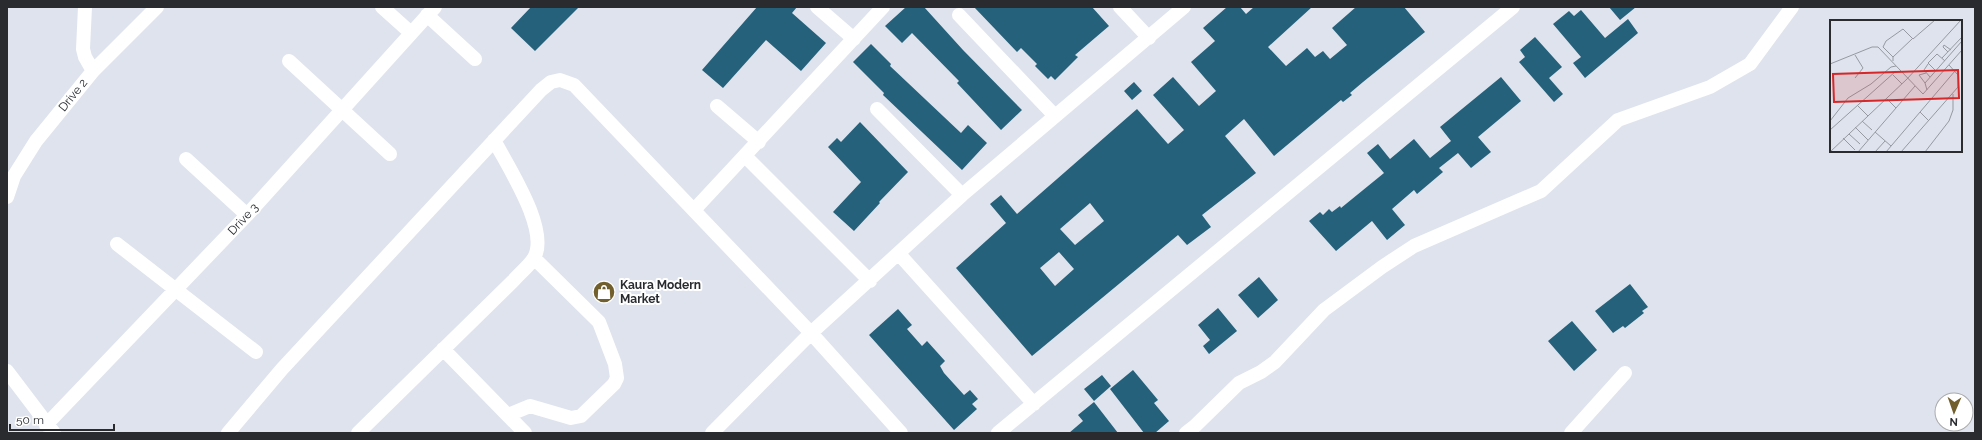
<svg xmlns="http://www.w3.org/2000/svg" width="1982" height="440" font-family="Raleway,sans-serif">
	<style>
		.building { fill: #25617b; fill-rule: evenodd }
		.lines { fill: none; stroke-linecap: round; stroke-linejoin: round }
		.minor { stroke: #fff; stroke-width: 14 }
		.labels { text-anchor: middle; stroke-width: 4; stroke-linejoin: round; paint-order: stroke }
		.street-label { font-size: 12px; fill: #292b2f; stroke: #fff }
		.poi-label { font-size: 12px; font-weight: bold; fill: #292b2f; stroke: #fff; text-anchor: start }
		.inset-road { fill: none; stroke: #9699a1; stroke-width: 1 }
		.view { fill: #d62828; fill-opacity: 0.15; stroke: #d62828; stroke-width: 2 }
		.inset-edge { fill: none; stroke: #292b2f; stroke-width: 2 }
	</style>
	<rect width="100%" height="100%" fill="#dee3ed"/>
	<path class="building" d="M531 7H579L535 51 511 28Z
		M757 7H797L792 13 826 43 801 71 766 40 723 88 702 70Z
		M906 7H924L963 50 1022 110 1001 130 957 83 959 81 912 33 902 43 885 26Z
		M974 7H1092L1109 26 1075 55 1078 57 1055 80 1051 76 1048 79 1035 66 1037 64 1021 48 1017 52Z
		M1227 7H1240L1246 14 1254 7H1312L1268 47 1286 66 1307 48 1315 57 1323 51 1330 59 1347 45 1332 28 1356 7H1404L1425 32 1363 82 1350 93 1352 95 1343 102 1341 100 1335 105 1274 156 1244 119 1225 136 1256 173 1202 215 1211 227 1187 245 1178 235 1032 356 956 268 1006 223 990 204 1001 195 1017 214 1137 109 1168 144 1184 130 1153 95 1173 77 1199 106 1216 91 1191 62 1215 41 1203 28ZM1090 203 1104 221 1075 245 1060 229ZM1059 252 1074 269 1055 286 1040 268Z
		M1609 7H1636L1620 20Z
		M1581 10 1605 38 1628 19 1638 33 1585 78 1573 63 1581 57 1553 24 1569 11 1574 16Z
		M1535 37 1562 67 1549 78 1563 94 1554 102 1519 62 1525 57 1520 50Z
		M871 44 891 64 890 66 961 133 968 125 987 143 962 170 883 95 884 93 853 62Z
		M1501 77 1521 101 1478 137 1491 152 1471 168 1458 153 1439 168 1443 172 1417 194 1414 190 1392 209 1405 225 1387 240 1372 221 1336 251 1309 221 1320 212 1323 215 1329 209 1332 212 1340 206 1341 208 1384 173 1367 153 1378 144 1390 159 1414 139 1430 158 1451 141 1440 127Z
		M1134 82 1142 91 1132 100 1124 91Z
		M860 122 908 172 879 202 880 203 854 231 833 212 861 182 828 147 837 138 841 142Z
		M1259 277 1278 300 1258 318 1238 295Z
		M1630 284 1648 307 1642 311 1644 313 1625 328 1623 326 1613 333 1595 311Z
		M1218 308 1237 331 1209 354 1203 346 1210 340 1198 325Z
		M898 309 912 325 907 329 922 346 927 341 945 361 940 366 944 373 964 395 970 390 978 399 972 404 977 409 954 430 869 335Z
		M1572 321 1597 350 1574 371 1548 341Z
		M1133 370 1158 400 1154 403 1169 421 1155 433H1144L1110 389Z
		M1102 375 1111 386 1094 401 1084 389Z
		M1094 402 1118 433H1069L1083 421 1078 415Z"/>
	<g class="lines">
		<path class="minor" d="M85 7 83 49 85 57 93 71
			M382 7 411 33
			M817 7 854 39
			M1120 7 1149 38
			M427 15 475 59
			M959 15 1055 116
			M289 61 390 154
			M717 106 759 142
			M877 109 962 195
			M745 156 870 281
			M186 159 247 215
			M7 197 14 176 36 141 93 71 157 7
			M694 210 883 7
			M117 244 256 352
			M899 254 1034 404
			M443 349 525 433
			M7 371 54 433
			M508 415 530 406 571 418 581 416 614 384 617 378 615 364 599 322 534 258
			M46 425 247 215 435 7
			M228 433 282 369 541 90 551 82 560 80 574 85 811 333 901 433
			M358 433 513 281C519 274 529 266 534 258 550 230 508 167 494 140
			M712 433 811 333 962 195 1184 7
			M998 433 1513 7
			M1186 433 1195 426 1239 383 1261 372 1275 362 1324 310 1382 267 1414 246 1541 191 1618 120 1710 87 1750 64 1792 7
			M1571 433 1625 373"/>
	</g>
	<defs>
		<g id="shop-disc" transform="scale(1.15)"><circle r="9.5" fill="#715f2d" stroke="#fff"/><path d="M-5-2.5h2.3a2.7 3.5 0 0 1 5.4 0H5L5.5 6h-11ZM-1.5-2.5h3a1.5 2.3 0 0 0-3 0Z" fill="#fff"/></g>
	</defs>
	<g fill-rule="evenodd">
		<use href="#shop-disc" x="604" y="292"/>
	</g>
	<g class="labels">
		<g class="street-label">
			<text transform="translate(73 95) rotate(-51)" y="4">Drive 2</text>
			<text transform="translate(243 219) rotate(-47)" y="4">Drive 3</text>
		</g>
		<g class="poi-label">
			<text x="620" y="289">Kaura Modern<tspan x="620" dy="14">Market</tspan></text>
		</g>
	</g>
	<g transform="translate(1830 20)">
		<rect width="132" height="132" fill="#dee3ed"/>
		<path class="inset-road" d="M118 32 113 27 114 25 121 30M25 35 33 48 25 58M63 37 82 19M112 38 132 17M63 41V37L53 27 56 21 73 9 83 19 105 0M0 44 42 27H48L93 74 132 30M98 44 94 50 100 57M106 51 98 43 107 34 115 41M63 55 72 64M95 63 89 55 96 53M97 70 95 63 132 21M56 78 66 88M28 86 38 96M90 92 99 101M0 101 18 78 41 64 61 47 66 46M32 101 42 110M25 107 38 120M0 110 66 51M45 112 61 126M19 114 30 124M13 118 25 130M0 132 77 59 131 0M28 132 85 66M45 132 55 121M56 132 125 51M71 132 128 67V55L119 45M95 132 119 101 123 90V74"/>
		<path class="view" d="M128 50 129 78 4 82 3 54Z"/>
		<rect width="132" height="132" class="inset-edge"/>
	</g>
	<rect width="1982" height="440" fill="none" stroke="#292b2f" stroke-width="16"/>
	<g transform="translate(1954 412) rotate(182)"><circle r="19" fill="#ffffff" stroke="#a9aaac"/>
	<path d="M0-3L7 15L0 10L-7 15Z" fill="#715f2d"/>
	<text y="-6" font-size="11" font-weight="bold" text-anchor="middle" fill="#292b2f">N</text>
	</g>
	<path d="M10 424v6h104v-6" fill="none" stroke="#292b2f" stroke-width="2"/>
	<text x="16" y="424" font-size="12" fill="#292b2f" stroke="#ffffff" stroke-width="3" paint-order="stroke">50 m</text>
</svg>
